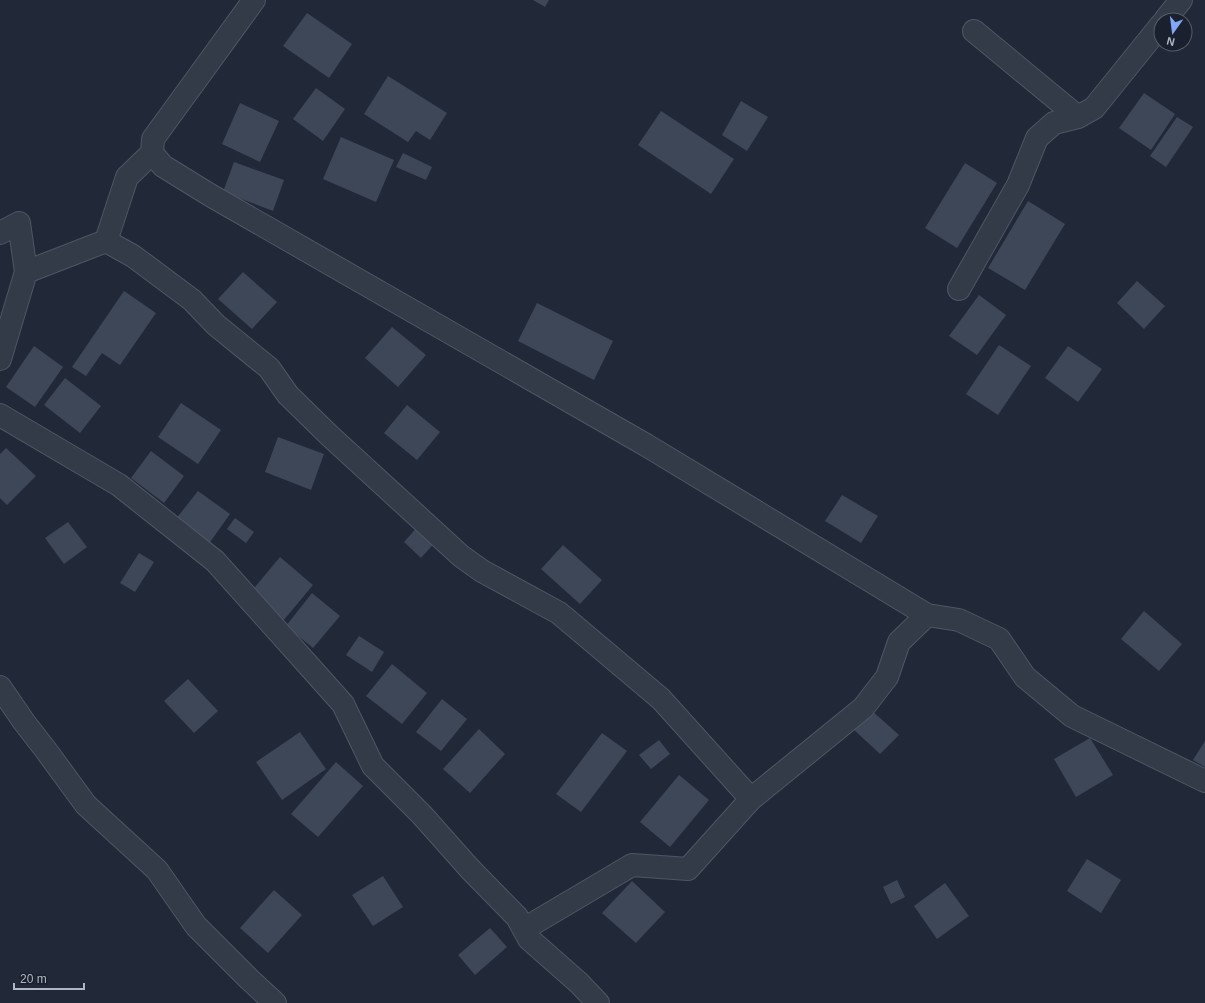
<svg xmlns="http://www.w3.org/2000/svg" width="1205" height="1003" font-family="Helvetica,sans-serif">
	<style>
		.building { fill: #3d4758 }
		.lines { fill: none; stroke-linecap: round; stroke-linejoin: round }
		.minor-casing { stroke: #4f5663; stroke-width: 24 }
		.minor { stroke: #343b48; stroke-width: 22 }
	</style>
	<rect width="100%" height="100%" fill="#212938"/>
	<path class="building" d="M533 0H549L545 7Z
		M307 13 352 44 329 78 283 46Z
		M388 76 447 113 430 140 416 131 408 142 364 114Z
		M316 88 345 109 323 141 293 119Z
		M1144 93 1175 114 1151 150 1119 128Z
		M741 101 768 117 747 151 722 135Z
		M240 103 279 121 260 162 222 144Z
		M661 111 734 159 711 194 638 145Z
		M1177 117 1193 127 1166 167 1150 156Z
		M341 137 394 160 376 202 323 179Z
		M403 153 432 167 426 180 396 167Z
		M234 162 284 180 273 211 223 192Z
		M965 163 997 183 957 248 925 228Z
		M1028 201 1065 224 1025 290 988 268Z
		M243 272 277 302 252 329 218 299Z
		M1137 281 1165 306 1144 329 1117 303Z
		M124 291 156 313 120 365 102 353 86 376 72 367Z
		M979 295 1006 315 977 355 949 336Z
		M537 303 613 341 594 380 518 341Z
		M392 327 426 355 398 387 365 358Z
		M999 345 1031 366 998 415 966 394Z
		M34 346 63 367 35 407 6 387Z
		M1068 346 1102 369 1078 402 1045 378Z
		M65 378 101 406 80 433 44 405Z
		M181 403 221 430 198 464 158 437Z
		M407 405 440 432 417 460 384 433Z
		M278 437 324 454 311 490 265 472Z
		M6 448 36 476 7 505 0 498V454Z
		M151 451 184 476 164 503 131 478Z
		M198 491 230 514 208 545 175 520Z
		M842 495 878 516 861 543 825 521Z
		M235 518 254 532 246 543 227 529Z
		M68 522 87 547 64 564 45 538Z
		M420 524 437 540 421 558 404 542Z
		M563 545 602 580 580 604 541 569Z
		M139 553 154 562 135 592 120 583Z
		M280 557 313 585 283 621 250 593Z
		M312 593 340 616 313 648 286 626Z
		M1144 611 1182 644 1159 671 1121 639Z
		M359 636 384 652 372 672 346 655Z
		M392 664 427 693 402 724 366 696Z
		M188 679 218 711 194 733 164 701Z
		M442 699 467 719 441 751 416 732Z
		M870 709 899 735 880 754 852 728Z
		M479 729 505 754 470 793 443 769Z
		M300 732 326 769 282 800 256 762Z
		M602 733 627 751 581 812 556 794Z
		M1090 738 1113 775 1076 797 1054 759Z
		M659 740 670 754 651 769 639 755Z
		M1205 741V767L1193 760Z
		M336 762 363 786 318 837 291 814Z
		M679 775 709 800 670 847 640 822Z
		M1087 859 1121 880 1101 913 1067 891Z
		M383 876 403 907 373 926 352 895Z
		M897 880 905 897 891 904 883 887Z
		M632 881 665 912 636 943 602 913Z
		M945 883 969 916 937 939 914 906Z
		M274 890 302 915 268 953 240 928Z
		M490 928 507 947 475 975 458 955Z"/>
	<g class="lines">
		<g class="minor-casing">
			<path id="minor" d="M254 0 153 139 152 153 127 177 106 241 133 256 192 300 216 325 269 368 288 395 330 436 461 556 482 571 559 613 661 699 751 799
				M1165 20 1181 0
				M974 31 1078 117
				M152 153 163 166 210 195 646 445 927 615 959 620 999 639 1025 677 1072 716 1205 781
				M0 233 19 223 26 272
				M959 289 1018 185 1037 138 1054 123 1078 117 1094 108 1161 25
				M0 359 26 272 106 241
				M0 415 119 485 215 561 343 704 373 766 422 815 470 869 517 917 529 939 579 983 598 1003
				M0 687 24 722 45 749 86 805 157 870 196 926 249 979 275 1003
				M524 929 632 865 688 869 751 799 863 708 887 677 899 642 927 615"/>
		</g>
		<use href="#minor" class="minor"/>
	</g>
	<g transform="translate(1173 32) rotate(194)"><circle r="19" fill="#1a202d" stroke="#565c6a"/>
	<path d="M0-3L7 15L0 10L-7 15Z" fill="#82a7f6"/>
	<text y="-6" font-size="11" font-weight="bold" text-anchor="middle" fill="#afb6c5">N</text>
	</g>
	<path d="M14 983v6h70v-6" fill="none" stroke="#afb6c5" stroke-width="2"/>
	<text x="20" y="983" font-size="12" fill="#afb6c5" stroke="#1a202d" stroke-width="3" paint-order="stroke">20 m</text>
</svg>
